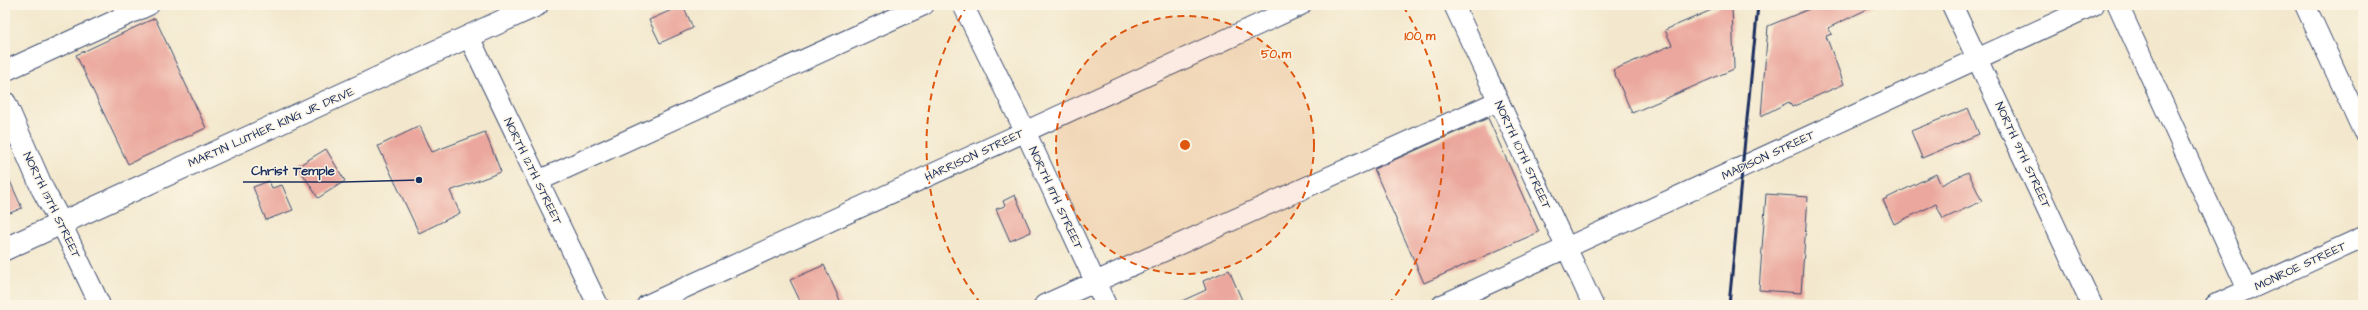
<svg xmlns="http://www.w3.org/2000/svg" width="2368" height="310" font-family="'Architects Daughter',sans-serif">
	<style>
		.building { fill: #eba79d }
		.lines { fill: none; stroke-linecap: round; stroke-linejoin: round }
		.minor-casing { stroke: #3b4b6f; stroke-width: 22 }
		.major-casing { stroke: #3b4b6f; stroke-width: 24 }
		.minor { stroke: #fff; stroke-width: 20 }
		.major { stroke: #fff; stroke-width: 22 }
		.rail { stroke: #1b2f5e; stroke-width: 3 }
		.ring { fill: none; stroke: #de5710; stroke-width: 2; stroke-dasharray: 7 5 }
		.labels { text-anchor: middle; stroke-width: 3; stroke-linejoin: round; paint-order: stroke }
		.street-label { font-size: 12px; fill: #1b2f5e; stroke: #fcf5e5 }
		.centre { fill: #de5710; stroke: #fcf5e5; stroke-width: 2 }
		.ring-label { font-size: 12px; text-anchor: middle; font-weight: bold; fill: #de5710; stroke: #fcf5e5; stroke-width: 3; stroke-linejoin: round; paint-order: stroke }
		.leader { fill: none; stroke: #1b2f5e; stroke-width: 1.5 }
		.callout-dot { fill: #1b2f5e; stroke: #fcf5e5; stroke-width: 1.5 }
		.callout-label { font-size: 13px; text-anchor: middle; font-weight: bold; fill: #1b2f5e; stroke: #fcf5e5; stroke-width: 3; stroke-linejoin: round; paint-order: stroke }
	</style>
	<rect width="100%" height="100%" fill="#fcf5e5"/>
	<filter id="ink" filterUnits="userSpaceOnUse"><feTurbulence type="fractalNoise" baseFrequency=".025" numOctaves="2"/><feDisplacementMap in="SourceGraphic" scale="8" xChannelSelector="R" yChannelSelector="G"/><feConvolveMatrix kernelMatrix="1 2 1 2 8 2 1 2 1" color-interpolation-filters="sRGB"/></filter>
	<filter id="wash" filterUnits="userSpaceOnUse"><feTurbulence type="fractalNoise" baseFrequency=".012" numOctaves="4" result="noise"/><feDisplacementMap in="SourceGraphic" scale="16" xChannelSelector="R" yChannelSelector="G"/><feGaussianBlur stdDeviation="0.9" result="paint"/><feColorMatrix in="noise" values="0 0 0 0 0 0 0 0 0 0 0 0 0 0 0 0 0 1.4 0 .05"/><feComposite in="paint" operator="in"/></filter>
	<g filter="url(#wash)">
		<rect width="100%" height="100%" fill="#f3e8cd"/>
		<g id="blocks">
			<path class="building" d="M683 5 693 28 660 43 649 20Z
				M1723 5H1732L1734 69 1632 113 1613 70 1672 45 1665 30Z
				M1819 5H1876L1828 28 1832 34 1826 36 1844 84 1792 107 1789 102 1761 116 1768 26Z
				M155 18 206 128 128 164 76 55Z
				M1968 108 1979 134 1922 158 1911 131Z
				M1488 118 1539 232 1424 283 1374 169Z
				M420 126 432 152 485 132 501 172 450 191 460 213 419 233 378 146Z
				M326 149 345 181 318 198 298 166Z
				M5 170 22 208 5 215Z
				M1968 172 1982 201 1943 219 1936 204 1894 224 1883 200 1936 174 1941 185Z
				M269 181 272 188 282 185 293 210 266 220 253 187Z
				M1766 194 1808 197 1801 293 1759 290Z
				M1015 195 1031 232 1010 241 996 209 1005 206 1003 201Z
				M824 265 842 305H802L790 280Z
				M1229 270 1244 305H1173L1206 290 1203 281Z"/>
		</g>
	</g>
	<g filter="url(#ink)">
		<use href="#blocks" fill-opacity="0" stroke="#3b4b6f" stroke-width="1"/>
		<g class="lines">
			<g class="minor-casing">
				<path id="minor" d="M963 5 1025 131 1106 305
					M1454 5 1593 305
					M1952 5 2092 305
					M2118 5 2248 290
					M2305 5 2363 131
					M469 37 598 305
					M5 71 149 5
					M538 181 924 5
					M61 223 100 305
					M647 305 1301 5
					M1044 305 1498 101
					M1442 305 2094 5
					M2215 305 2363 237"/>
			</g>
			<g class="major-casing">
				<path id="major" d="M5 103 43 190 61 223
					M5 249 537 5"/>
			</g>
			<use href="#minor" class="minor"/>
			<use href="#major" class="major"/>
			<path class="rail" d="M1729 305 1758 5"/>
		</g>
	</g>
	<circle cx="1185" cy="145" r="129" fill="#de5710" fill-opacity=".12"/>
	<g class="ring">
		<circle cx="1185" cy="145" r="129"/>
		<path d="M981 304A259 259 0 0 1 967 6M1403 6A259 259 0 0 1 1389 304"/>
	</g>
	<g class="labels">
		<g class="street-label">
			<text transform="translate(271 127) rotate(-24)" y="4">MARTIN LUTHER KING JR DRIVE</text>
			<text transform="translate(974 155) rotate(-25)" y="4">HARRISON STREET</text>
			<text transform="translate(1523 155) rotate(65)" y="4">NORTH 10TH STREET</text>
			<text transform="translate(1768 155) rotate(-25)" y="4">MADISON STREET</text>
			<text transform="translate(2023 155) rotate(65)" y="4">NORTH 9TH STREET</text>
			<text transform="translate(533 171) rotate(64)" y="4">NORTH 12TH STREET</text>
			<text transform="translate(1056 198) rotate(65)" y="4">NORTH 11TH STREET</text>
			<text transform="translate(52 205) rotate(64)" y="4">NORTH 13TH STREET</text>
			<text transform="translate(2300 266) rotate(-25)" y="4">MONROE STREET</text>
		</g>
	</g>
	<circle cx="1185" cy="145" r="6" class="centre"/>
	<g class="ring-label">
		<text x="1420" y="40">100 m</text>
		<text x="1276" y="58">50 m</text>
	</g>
	<path class="leader" d="M419 180L343 182H243"/>
	<circle class="callout-dot" cx="419" cy="180" r="4"/>
	<g class="callout-label">
		<text x="293" y="175">Christ Temple</text>
	</g>
	<rect width="2368" height="310" fill="none" stroke="#fcf5e5" stroke-width="20"/>
</svg>
